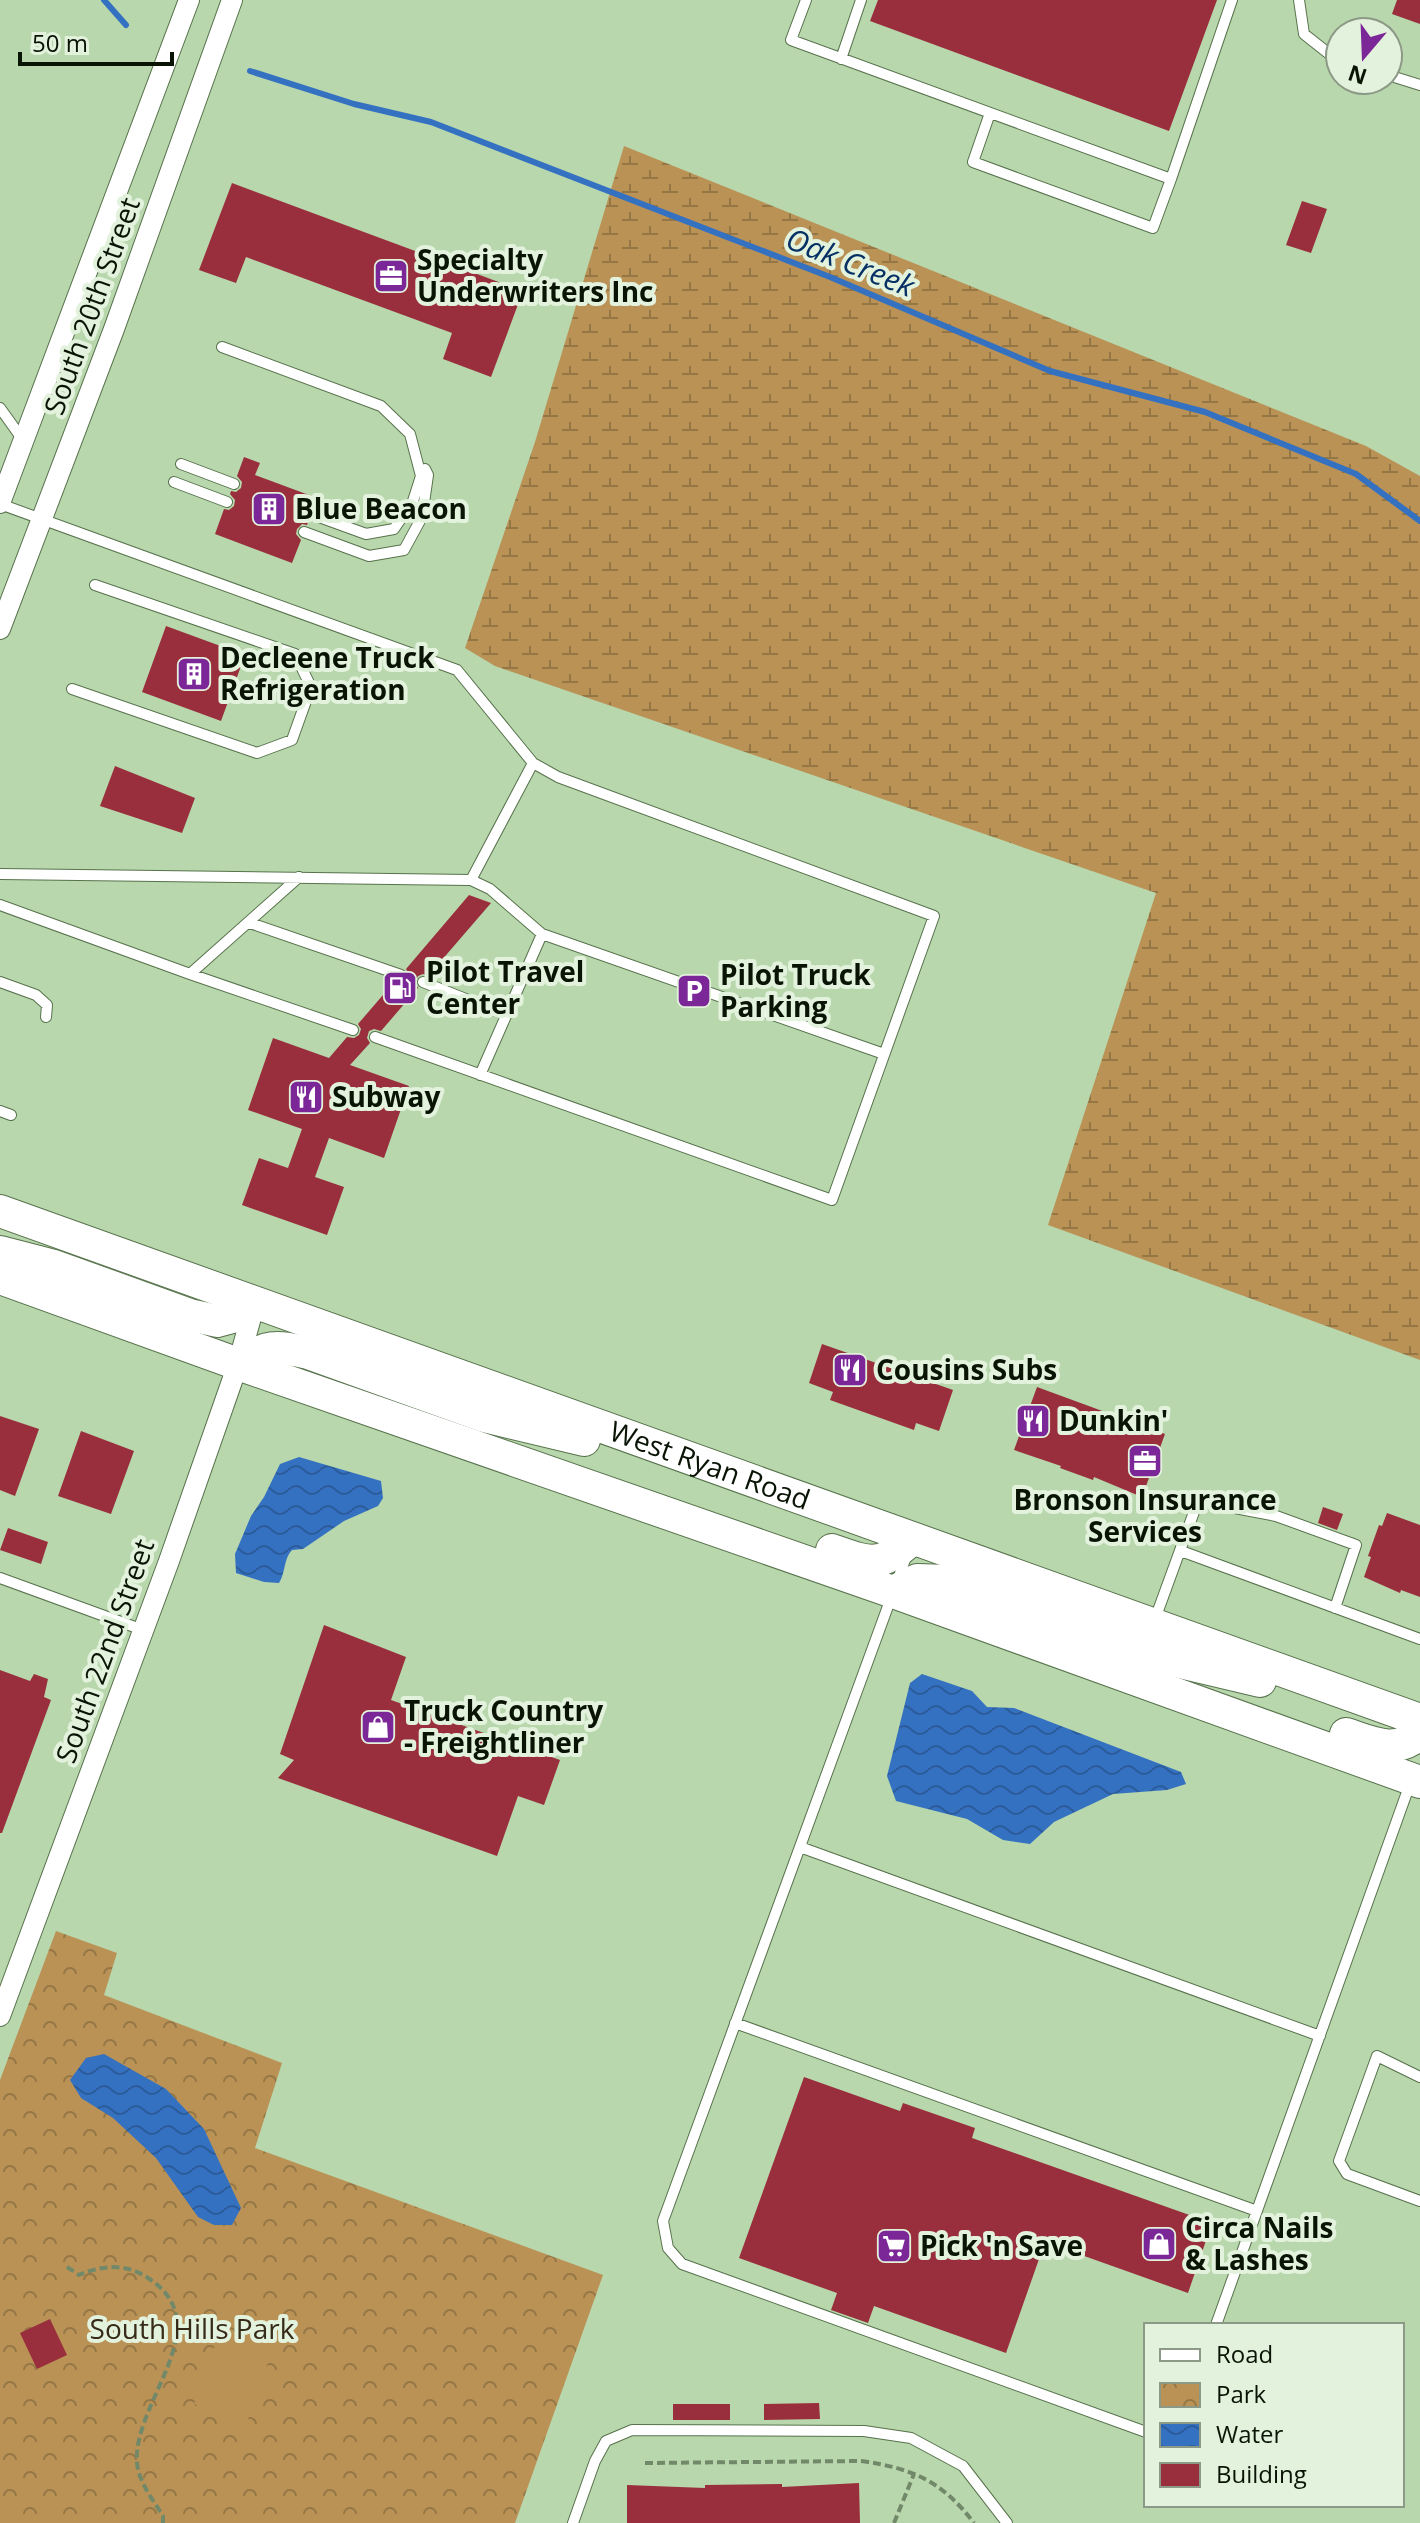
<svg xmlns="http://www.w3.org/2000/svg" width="1420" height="2523" font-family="'Open Sans',sans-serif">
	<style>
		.wetland { fill: url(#wetland-marsh) }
		.park { fill: url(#park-crowns) }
		.pitch { fill: #ba9256 }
		.water { fill: url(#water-waves) }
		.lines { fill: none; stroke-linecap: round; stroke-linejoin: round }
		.stream { stroke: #3571c1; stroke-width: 6 }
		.building { fill: #992f3d }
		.lane-casing { stroke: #57724c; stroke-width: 12 }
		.street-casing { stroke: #57724c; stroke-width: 22 }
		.primary-casing { stroke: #57724c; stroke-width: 34 }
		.path { stroke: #728969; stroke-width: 4; stroke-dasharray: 8 4; stroke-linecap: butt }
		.lane { stroke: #fff; stroke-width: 10 }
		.street { stroke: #fff; stroke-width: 20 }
		.primary { stroke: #fff; stroke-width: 32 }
		.labels { text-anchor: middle; stroke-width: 8; stroke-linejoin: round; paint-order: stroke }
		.poi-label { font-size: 28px; font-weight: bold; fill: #091405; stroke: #e3f2dd; text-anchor: start }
		.street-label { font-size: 28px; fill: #091405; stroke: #e3f2dd }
		.park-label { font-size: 28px; fill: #362a18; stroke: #e3f2dd }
		.water-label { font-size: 30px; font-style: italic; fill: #063064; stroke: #e3f2dd }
	</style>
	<defs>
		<pattern id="wetland-marsh" width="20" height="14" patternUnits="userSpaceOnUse" patternTransform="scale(2)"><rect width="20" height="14" fill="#ba9256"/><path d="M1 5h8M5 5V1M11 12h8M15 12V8" fill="none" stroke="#957645"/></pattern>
		<pattern id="park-crowns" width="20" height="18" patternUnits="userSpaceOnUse" patternTransform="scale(2)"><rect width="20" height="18" fill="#ba9256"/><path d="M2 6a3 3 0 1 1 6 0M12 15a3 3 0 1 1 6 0" fill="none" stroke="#957645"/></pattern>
		<pattern id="water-waves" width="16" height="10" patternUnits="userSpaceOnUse" patternTransform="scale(2)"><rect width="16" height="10" fill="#3571c1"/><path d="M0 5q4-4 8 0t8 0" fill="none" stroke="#2b5c9b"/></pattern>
	</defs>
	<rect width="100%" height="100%" fill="#b8d7ac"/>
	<path class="wetland" d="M624 146 1366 446 1420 476V1360L1048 1225 1156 893 495 666 465 648 535 442Z"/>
	<path class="park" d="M56 1931 117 1953 104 1995 282 2063 255 2148 603 2275 515 2523H0V2080Z"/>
	<path class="pitch" d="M221 2328 273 2348 246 2425 194 2404Z"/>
	<path class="water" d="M299 1457 381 1481 383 1498 378 1506 344 1521 303 1549 292 1550C283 1560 286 1572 279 1583L264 1582 236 1573 235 1554 251 1516 264 1497 280 1464Z
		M922 1674 972 1691 987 1707 1014 1708 1181 1772 1186 1784 1167 1790 1113 1794 1054 1822 1030 1844 1003 1840 967 1819 896 1801 887 1776 910 1683Z
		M104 2054 166 2089 204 2129 241 2208 232 2225H214L198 2217 156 2158 113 2118 81 2098 70 2080 86 2058Z"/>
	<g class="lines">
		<path class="stream" d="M104 0 126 25
			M250 71 354 104 431 122 830 277 1050 371 1205 412 1356 474 1420 521"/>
	</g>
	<path class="building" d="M878 0H1217L1169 131 870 21Z
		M1397 0H1420V24L1392 14Z
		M232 183 523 291 491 377 443 359 452 333 246 257 236 283 199 270Z
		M1302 201 1327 209 1311 253 1286 245Z
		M244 457 260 463 255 475 317 498 314 507 309 506 304 511 303 516 308 522 307 525 302 524 297 529 296 534 301 540 292 563 215 534 224 509 229 510 234 506 235 500 230 494 231 491 236 492 241 488 242 482 237 476Z
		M166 626 245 655 221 721 142 692Z
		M115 766 195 798 182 833 100 806Z
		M469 895 491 903 428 976 423 974 418 976 415 982 418 988 381 1031 374 1029 369 1031 367 1038 370 1043 350 1065 409 1086 384 1158 329 1138 315 1177 344 1187 327 1235 242 1205 259 1158 288 1168 302 1129 248 1110 273 1038 329 1058 347 1037 354 1038 359 1035 361 1029 358 1024 395 981 402 983 407 980 409 974 406 969Z
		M822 1344 953 1390 939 1431 916 1423 914 1430 830 1400 833 1392 809 1383Z
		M1037 1387 1165 1434 1142 1497 1094 1477 1093 1480 1060 1468 1061 1466 1014 1450Z
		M0 1416 39 1429 15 1496 0 1490Z
		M81 1431 134 1451 111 1514 58 1496Z
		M1323 1507 1343 1514 1337 1530 1318 1523Z
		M1387 1513 1420 1525V1597L1401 1590 1400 1593 1364 1577 1371 1557 1368 1556 1379 1525 1382 1526Z
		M8 1528 48 1542 41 1564 0 1550Z
		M324 1625 406 1657 391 1700 560 1760 544 1805 518 1796 497 1856 278 1778 294 1760 280 1754Z
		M0 1670 30 1681 34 1674 48 1679 44 1697 51 1700 2 1833H0Z
		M804 2077 900 2111 903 2103 975 2128 972 2138 1212 2223 1188 2293 1045 2242 1006 2353 874 2306 868 2323 831 2310 837 2293 739 2258Z
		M50 2319 67 2355 37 2369 20 2333Z
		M819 2403 820 2419 764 2420V2404Z
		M673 2404H730V2420H673Z
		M859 2483 860 2523H627V2485L705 2488V2485L782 2484V2487Z"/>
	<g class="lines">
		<g class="lane-casing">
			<path id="lane" d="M806 0 791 40 1171 179 1153 228 973 162 990 113
				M1299 0 1304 34 1328 53 1340 57
				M841 59 861 0
				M1388 75 1420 85
				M1171 179 1232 0
				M222 347 381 406 410 434 421 476 413 501 394 529 366 534 311 514
				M0 408 23 440
				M181 464 234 484
				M174 482 227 502
				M0 504 457 670 533 763 558 777 934 916 832 1200 375 1037
				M304 532 369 556 404 550 422 517 428 475 425 469
				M72 689 257 753 292 740 311 687 295 654 95 585
				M0 874 471 880 490 889 542 934 884 1054
				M471 880 533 763
				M0 905 190 974 353 1030
				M250 923 401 975
				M190 974 299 877
				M0 982 36 995 47 1005 46 1017
				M423 982 506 1015
				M480 1075 542 934
				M0 1111 11 1115
				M1181 1551 1420 1639
				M906 1557 663 2221 668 2248 682 2264 1146 2432
				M0 1578 143 1630
				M1155 1619 1198 1501 1276 1516 1356 1545 1335 1608
				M800 1847 1320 2036
				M735 2023 1257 2211
				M1420 2077 1377 2056 1339 2161 1347 2174 1420 2201
				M1216 2325 1411 1781
				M573 2523 595 2461 606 2441 632 2430 864 2431 911 2438 963 2466 1007 2523"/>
		</g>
		<g class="street-casing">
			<path id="street" d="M0 503 189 0
				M0 629 114 329 232 0
				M0 2016 169 1561 238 1364 255 1303"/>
		</g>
		<g class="primary-casing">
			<g id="primary">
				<path id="s1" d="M0 1211 1420 1720"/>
				<path d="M0 1252 54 1266 190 1315 217 1321 236 1316 255 1303"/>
				<path d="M0 1278 238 1364 893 1592 1420 1782"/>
				<path d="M238 1364C268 1345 274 1345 308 1353L484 1416 584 1440"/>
				<path d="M832 1550C872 1564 879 1568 912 1539"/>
				<path d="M893 1592 917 1580 949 1581 1167 1659 1260 1681"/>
				<path d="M1346 1734C1373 1743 1396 1755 1420 1733"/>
			</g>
		</g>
		<path class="path" d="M67 2267 79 2275C103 2265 126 2263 148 2278 221 2325 133 2401 137 2462 138 2481 153 2500 163 2516V2523
			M645 2463 861 2461C912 2468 942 2481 974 2523
			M894 2523 914 2474"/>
		<use href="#lane" class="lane"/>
		<use href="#street" class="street"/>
		<use href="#primary" class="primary"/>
	</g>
	<defs>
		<g id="office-square" transform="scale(1.8)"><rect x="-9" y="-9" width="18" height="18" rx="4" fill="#7c2797" stroke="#e3f2dd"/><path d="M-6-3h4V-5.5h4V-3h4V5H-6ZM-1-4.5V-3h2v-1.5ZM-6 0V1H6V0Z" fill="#fff"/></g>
		<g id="building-square" transform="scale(1.8)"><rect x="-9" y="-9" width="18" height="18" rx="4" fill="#7c2797" stroke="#e3f2dd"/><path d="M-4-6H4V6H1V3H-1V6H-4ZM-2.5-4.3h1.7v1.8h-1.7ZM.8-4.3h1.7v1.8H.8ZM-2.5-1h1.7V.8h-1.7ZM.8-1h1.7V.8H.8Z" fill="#fff"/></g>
		<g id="fuel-square" transform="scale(1.8)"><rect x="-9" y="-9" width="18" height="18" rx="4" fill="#7c2797" stroke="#e3f2dd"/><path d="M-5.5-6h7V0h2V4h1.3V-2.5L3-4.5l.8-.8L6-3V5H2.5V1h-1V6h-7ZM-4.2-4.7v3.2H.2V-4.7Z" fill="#fff"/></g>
		<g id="parking-square" transform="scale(1.8)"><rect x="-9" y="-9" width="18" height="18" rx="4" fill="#7c2797" stroke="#e3f2dd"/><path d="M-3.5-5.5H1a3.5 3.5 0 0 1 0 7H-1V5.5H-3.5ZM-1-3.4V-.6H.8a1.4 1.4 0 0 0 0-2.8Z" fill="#fff"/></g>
		<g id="restaurant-square" transform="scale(1.8)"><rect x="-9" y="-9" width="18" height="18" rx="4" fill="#7c2797" stroke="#e3f2dd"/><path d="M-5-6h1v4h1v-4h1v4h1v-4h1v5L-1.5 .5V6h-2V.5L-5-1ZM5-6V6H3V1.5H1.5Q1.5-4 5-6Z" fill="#fff"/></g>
		<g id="shop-square" transform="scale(1.8)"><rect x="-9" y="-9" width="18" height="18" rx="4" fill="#7c2797" stroke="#e3f2dd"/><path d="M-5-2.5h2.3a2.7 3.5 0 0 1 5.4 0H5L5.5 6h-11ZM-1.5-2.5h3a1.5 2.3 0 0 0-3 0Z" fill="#fff"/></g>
		<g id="supermarket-square" transform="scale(1.8)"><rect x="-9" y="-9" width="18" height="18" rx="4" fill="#7c2797" stroke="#e3f2dd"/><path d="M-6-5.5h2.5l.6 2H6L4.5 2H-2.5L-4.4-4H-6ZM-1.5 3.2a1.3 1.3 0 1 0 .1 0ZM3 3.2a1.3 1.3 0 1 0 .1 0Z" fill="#fff"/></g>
	</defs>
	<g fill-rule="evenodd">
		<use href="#office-square" x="391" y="276"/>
		<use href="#building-square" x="269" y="509"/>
		<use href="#building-square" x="194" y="674"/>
		<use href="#fuel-square" x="400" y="988"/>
		<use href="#parking-square" x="694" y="991"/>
		<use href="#restaurant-square" x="306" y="1097"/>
		<use href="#restaurant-square" x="850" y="1370"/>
		<use href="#restaurant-square" x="1033" y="1421"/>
		<use href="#office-square" x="1145" y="1461"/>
		<use href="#shop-square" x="378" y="1727"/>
		<use href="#shop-square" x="1159" y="2244"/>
		<use href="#supermarket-square" x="894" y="2246"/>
	</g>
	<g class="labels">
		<g class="poi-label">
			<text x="417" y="270">Specialty<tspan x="417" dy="32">Underwriters Inc</tspan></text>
			<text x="295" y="519">Blue Beacon</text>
			<text x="220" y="668">Decleene Truck<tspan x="220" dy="32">Refrigeration</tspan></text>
			<text x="426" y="982">Pilot Travel<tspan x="426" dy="32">Center</tspan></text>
			<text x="720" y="985">Pilot Truck<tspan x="720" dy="32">Parking</tspan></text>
			<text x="332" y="1107">Subway</text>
			<text x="876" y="1380">Cousins Subs</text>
			<text x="1059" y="1431">Dunkin'</text>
			<text x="1145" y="1510" text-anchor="middle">Bronson Insurance<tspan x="1145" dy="32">Services</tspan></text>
			<text x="404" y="1721">Truck Country<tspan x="404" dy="32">- Freightliner</tspan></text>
			<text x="1185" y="2238">Circa Nails<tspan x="1185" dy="32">&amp; Lashes</tspan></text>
			<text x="920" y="2256">Pick 'n Save</text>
		</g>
		<g class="street-label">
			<text transform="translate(92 306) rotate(-70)" y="10">South 20th Street</text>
			<text dy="10" stroke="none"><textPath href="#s1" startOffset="754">West Ryan Road</textPath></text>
			<text transform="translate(105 1651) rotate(-70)" y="10">South 22nd Street</text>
		</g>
		<g class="park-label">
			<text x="192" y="2339">South Hills Park</text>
		</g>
		<g class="water-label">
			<text transform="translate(850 263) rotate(22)" y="10">Oak Creek</text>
		</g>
	</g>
	<rect x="1144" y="2323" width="260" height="184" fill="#e3f2dd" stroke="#8c9987" stroke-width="2"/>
	<rect x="1160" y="2349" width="40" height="12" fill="#ffffff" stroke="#8c9987" stroke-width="2"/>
	<text x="1216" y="2363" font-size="24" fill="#091405">Road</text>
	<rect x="1160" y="2383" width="40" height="24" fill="url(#park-crowns)" stroke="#8c9987" stroke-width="2"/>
	<text x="1216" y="2403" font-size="24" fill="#091405">Park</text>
	<rect x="1160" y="2423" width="40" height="24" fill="url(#water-waves)" stroke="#8c9987" stroke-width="2"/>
	<text x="1216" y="2443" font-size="24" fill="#091405">Water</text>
	<rect x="1160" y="2463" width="40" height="24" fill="#992f3d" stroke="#8c9987" stroke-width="2"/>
	<text x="1216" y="2483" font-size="24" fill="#091405">Building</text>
	<g transform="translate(1364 56) rotate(199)"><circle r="38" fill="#e3f2dd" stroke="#8c9987" stroke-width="2"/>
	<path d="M0-6L14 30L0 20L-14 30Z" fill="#7c2797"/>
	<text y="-12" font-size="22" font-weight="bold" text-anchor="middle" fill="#091405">N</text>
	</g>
	<path d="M20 52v12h152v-12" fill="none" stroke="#091405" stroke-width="4"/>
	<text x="32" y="52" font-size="24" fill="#091405" stroke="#e3f2dd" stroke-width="6" paint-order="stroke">50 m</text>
</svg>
